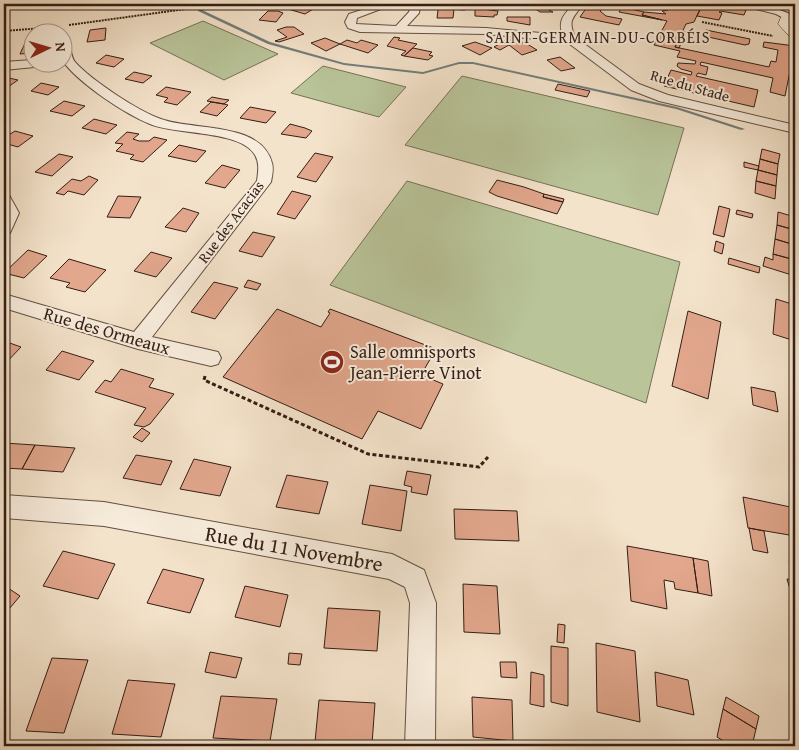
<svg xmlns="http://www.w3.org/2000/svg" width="799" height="750" font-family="'Gentium Book Plus',serif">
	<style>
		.green { fill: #b9c499; stroke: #767157 }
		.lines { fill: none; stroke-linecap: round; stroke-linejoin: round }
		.stream { fill: #737d7a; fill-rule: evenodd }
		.building { fill: #e2a78d; stroke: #331e15 }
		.street-casing { stroke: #634f42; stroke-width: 2 }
		.secondary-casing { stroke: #331e15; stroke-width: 1 }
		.path-far1 { stroke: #331e15; stroke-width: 2; stroke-dasharray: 2 1; stroke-linecap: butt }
		.path { stroke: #331e15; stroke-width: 3; stroke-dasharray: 4 2.5; stroke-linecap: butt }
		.street { fill: #f8eddd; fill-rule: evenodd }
		.secondary { fill: #f8eddd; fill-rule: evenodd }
		.labels { text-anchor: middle; stroke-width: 4; stroke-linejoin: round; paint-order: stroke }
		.far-street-label { font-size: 15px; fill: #331e15; stroke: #f8eddd }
		.far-quarter-label { font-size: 16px; letter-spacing: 1px; fill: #331e15; stroke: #f8eddd }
		.street-label { font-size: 18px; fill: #331e15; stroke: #f8eddd }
		.poi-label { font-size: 18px; fill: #331e15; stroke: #f8eddd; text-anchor: start }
		.near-street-label { font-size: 21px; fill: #331e15; stroke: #f8eddd }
	</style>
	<rect width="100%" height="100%" fill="#f4e3cb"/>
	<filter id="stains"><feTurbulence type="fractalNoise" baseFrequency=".004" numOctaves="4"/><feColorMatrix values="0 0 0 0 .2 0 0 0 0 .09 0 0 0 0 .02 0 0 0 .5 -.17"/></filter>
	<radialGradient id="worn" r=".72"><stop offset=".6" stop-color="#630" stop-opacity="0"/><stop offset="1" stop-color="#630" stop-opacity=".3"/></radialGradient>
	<path class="green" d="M203 21 278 54 224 80 150 43Z
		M323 66 406 87 379 117 291 93Z
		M462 76 684 128 658 215 405 145Z
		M407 181 680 262 646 403 330 285Z"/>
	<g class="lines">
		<path class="stream" d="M194 4H198L199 5 197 6Z
			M198 9H200L270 42 344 63 423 72 459 62H473L677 107 745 129 741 130 676 109 473 64H459L423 74 344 65 268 44 198 11Z"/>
	</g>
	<path class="building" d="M304 4 318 6 305 14 288 9H296Z
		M447 4H463L465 10 447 9Z
		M528 4H545L553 9 549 10 553 12H540Z
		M589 4H605L600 11 606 16 622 19 619 25 580 17Z
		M660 4H693L691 7 700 9 694 22 686 24 675 47 769 67 771 61 776 62 778 50 763 47 764 42 795 46 785 96 770 92 773 78 701 62 700 65 708 67 706 75 698 73 696 76 758 90 754 107 664 86 671 70 691 75 692 72 681 69 677 66 678 63 695 64 696 61 677 57 680 51 654 45 667 21 642 15 644 12 666 14 662 11 668 10Z
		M703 4H721L746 10 744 15 720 11 719 12 722 13 719 20 697 16Z
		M782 4H795V6L792 9 780 6Z
		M622 7 644 12 642 15 662 20 619 12Z
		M436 8 454 9 453 18H437L438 10Z
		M475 8 498 11 497 15H494V17L475 16Z
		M268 11H278L283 13 276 22 259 20Z
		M507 17H530V25L507 21Z
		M286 27H294L304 34 279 42 275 41 287 37 277 30Z
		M106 28 105 40 87 42 90 30Z
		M706 30 750 39 749 44 745 45 708 37 704 35Z
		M683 31 686 32 679 48 675 47Z
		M394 37 400 38 398 40 417 44 404 56 401 55 406 51 387 46Z
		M325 38 340 44 326 51 311 43Z
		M508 39 519 44 524 42 537 50 522 55 509 45 500 50 494 47Z
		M347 40 357 43 361 40 378 45 368 53 340 44Z
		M26 41H32V53L20 54Z
		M475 42 492 48 480 55 462 46Z
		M413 48 432 52 429 55 433 56 428 60 404 56Z
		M106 55 124 59 114 67 96 63Z
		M560 57 575 68 561 71 547 60Z
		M134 72 152 76 143 83 125 79Z
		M4 77 18 80 5 89Z
		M41 83 59 87 48 95 31 91Z
		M558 84 590 91 587 97 555 90Z
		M166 87 191 92 177 105 164 102 168 98 156 95Z
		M212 97 222 99 229 100 224 104 207 101Z
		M64 101 85 106 72 116 50 111Z
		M211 102 224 104 228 105 217 116 200 112Z
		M250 107 276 112 266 123 240 118Z
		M94 119 117 125 106 134 82 128Z
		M290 124 305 128 312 131 306 138 281 134Z
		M15 131 33 136 18 147 4 143V138Z
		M127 132 139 134 133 139 139 141H149L154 137 167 140 143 162 130 159 134 155 116 151 123 144 115 143Z
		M179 145 206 151 196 162 168 156Z
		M762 149 780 154 778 164 760 159Z
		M315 153 333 157 316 182 297 177Z
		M59 154 73 157 52 176 35 172Z
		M760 159 778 164 777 175 758 170Z
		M744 162 759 166 758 170 744 167Z
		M222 165 240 170 225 188 205 183Z
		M758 170 777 175 776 186 756 181Z
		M89 176 98 180 84 195 68 191 64 195 56 193 72 179 81 181Z
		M497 180 524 187 544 194 543 197 563 202 557 214 497 196 489 192Z
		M756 181 776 186 775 199 755 193Z
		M292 191 311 196 295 219 277 214Z
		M544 194 564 199 563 202 543 197Z
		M118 196 141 197 130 218 107 217Z
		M719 206 730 209 724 237 713 234Z
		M183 208 199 213 186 232 165 227Z
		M737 210 753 214 752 218 736 214Z
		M778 212 795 217V230L777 225Z
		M777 225 795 230V245L775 239Z
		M253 232 275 237 262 257 239 251Z
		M775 239 795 245V260L773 254Z
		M716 241 724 244 722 254 714 251Z
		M28 250 47 256 24 278 4 273Z
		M151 252 172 258 156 277 134 271Z
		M773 254 795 260V276L763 266 765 257 773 260Z
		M729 258 760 267 759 273 728 264Z
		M69 259 106 270 85 292 66 287 70 283 50 278Z
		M248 280 261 284 257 290 244 287Z
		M214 282 238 288 215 319 191 312Z
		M776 299 795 305V341L773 334Z
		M277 309 321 327 330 313 328 312 330 309 436 349 421 375 443 384 421 429 378 411 362 439 223 377Z
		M688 311 721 322 708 399 672 386Z
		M4 341 21 347 4 365Z
		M62 351 94 361 79 380 46 370Z
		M121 369 154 379 149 387 174 394 150 424 144 427 134 425 146 408 95 392 105 380 111 382Z
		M751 387 775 392 778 412 753 405Z
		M142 428 150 433 142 442 133 437Z
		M4 443 35 445 22 469 4 468Z
		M35 445 75 448 63 472 22 469Z
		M136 455 172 461 161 485 123 478Z
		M194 459 231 467 220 496 180 489Z
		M407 471 431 475 427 495 411 492 412 487 404 485Z
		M287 475 328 482 319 514 276 507Z
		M370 485 407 491 401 531 362 524Z
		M743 497 795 508V536L748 528Z
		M454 509 517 511 519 541 455 539Z
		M749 528 764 531 768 553 753 550Z
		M627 546 693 558 698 593 675 589 674 582 664 580 667 609 631 601Z
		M63 551 115 564 98 599 43 586Z
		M693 558 708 561 712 596 698 593Z
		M789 561 795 562V580Z
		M163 569 204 579 190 613 147 603Z
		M787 579 795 580V597L792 596Z
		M463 584 497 586 500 634 464 632Z
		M5 586 20 596 4 615V587Z
		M245 586 288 595 280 627 235 617Z
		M328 608 380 611 377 651 324 648Z
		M558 624 565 625 564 643 557 642Z
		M596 643 635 651 640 722 597 712Z
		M551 646 568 648V706L551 702Z
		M210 652 242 658 236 678 205 672Z
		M289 653 302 654 300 665 288 664Z
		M52 658 88 660 64 733 26 731Z
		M500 662H516L517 678 501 677Z
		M531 672 544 675V707L530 704Z
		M655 672 688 680 694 715 657 706Z
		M128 680 175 684 161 737 112 734Z
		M221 696 277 699 270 741 213 738Z
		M472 697 512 700 513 741 473 737Z
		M726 697 759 716 756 729 723 709Z
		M319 700 375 703 372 744 315 742Z
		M723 709 756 729 752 746H732L717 737Z"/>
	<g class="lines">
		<g class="street-casing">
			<path id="street" d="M380 4H394L357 18 356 24 396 26 409 12 410 8 405 4H417L420 7 419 13 407 26 486 28 563 35C557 21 564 15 573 4H583C574 18 567 19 575 37L639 84 668 95 795 125V133L659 101 631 90 567 42 486 34 360 32 348 28 345 22 349 14Z
				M735 4C755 3 776 7 795 16V20H787L776 14Z
				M62 36C72 39 69 54 75 62 91 80 138 111 161 119 193 131 261 121 272 163 274 169 272 176 271 182L152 337 218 352 221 358 218 364 211 366 138 349 4 308V294L134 332 257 181C258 172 260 164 255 155 241 130 175 135 150 124 125 114 82 85 65 64L4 70V62L32 60V62H62Z
				M4 193 9 195 19 213 10 233 4 234Z
				M4 495 104 502 392 554 424 570 436 603 435 746H405L410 603 405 587 389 579 104 526 4 518Z"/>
		</g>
		<g class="secondary-casing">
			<path id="secondary" d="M795 14V22L793 23 795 26V39L790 37 778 24 781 17Z"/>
		</g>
		<path class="path-far1" d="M329 4 339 9
			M702 22 773 36
			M69 25 222 4
			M4 31 55 27"/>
		<path class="path" d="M205 376 204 380 368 454 479 467 488 457"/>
		<use href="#street" class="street"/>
		<use href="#secondary" class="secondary"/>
	</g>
	<defs>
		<g id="stadium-disc" transform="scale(1.25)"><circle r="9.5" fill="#8f2418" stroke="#f8eddd"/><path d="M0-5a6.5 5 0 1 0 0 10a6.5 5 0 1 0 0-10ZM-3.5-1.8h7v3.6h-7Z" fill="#fff"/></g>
	</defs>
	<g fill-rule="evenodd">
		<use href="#stadium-disc" x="332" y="362"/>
	</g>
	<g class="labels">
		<g class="far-street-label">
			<text transform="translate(690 86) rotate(16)" y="5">Rue du Stade</text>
			<text transform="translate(231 222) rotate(-53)" y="5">Rue des Acacias</text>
		</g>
		<g class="far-quarter-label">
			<text x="598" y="43">SAINT-GERMAIN-DU-CORBÉIS</text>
		</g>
		<g class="street-label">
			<text transform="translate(107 331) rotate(16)" y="6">Rue des Ormeaux</text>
		</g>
		<g class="poi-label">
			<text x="350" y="358">Salle omnisports<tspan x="350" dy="21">Jean-Pierre Vinot</tspan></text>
		</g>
		<g class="near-street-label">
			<text transform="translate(294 549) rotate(10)" y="7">Rue du 11 Novembre</text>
		</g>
	</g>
	<rect width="799" height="750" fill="none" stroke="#f4e3cb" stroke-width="20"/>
	<rect x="5" y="5" width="789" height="740" fill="none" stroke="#331e15" stroke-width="2.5"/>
	<rect x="10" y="10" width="779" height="730" fill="none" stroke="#331e15"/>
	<g transform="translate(48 48) rotate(85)"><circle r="24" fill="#f8eddd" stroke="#a99a8d"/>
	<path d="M0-4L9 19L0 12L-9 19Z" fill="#8f2418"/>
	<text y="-8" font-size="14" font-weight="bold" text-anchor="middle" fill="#331e15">N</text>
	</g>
	<rect width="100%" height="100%" filter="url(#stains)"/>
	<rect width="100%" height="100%" fill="url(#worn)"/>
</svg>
